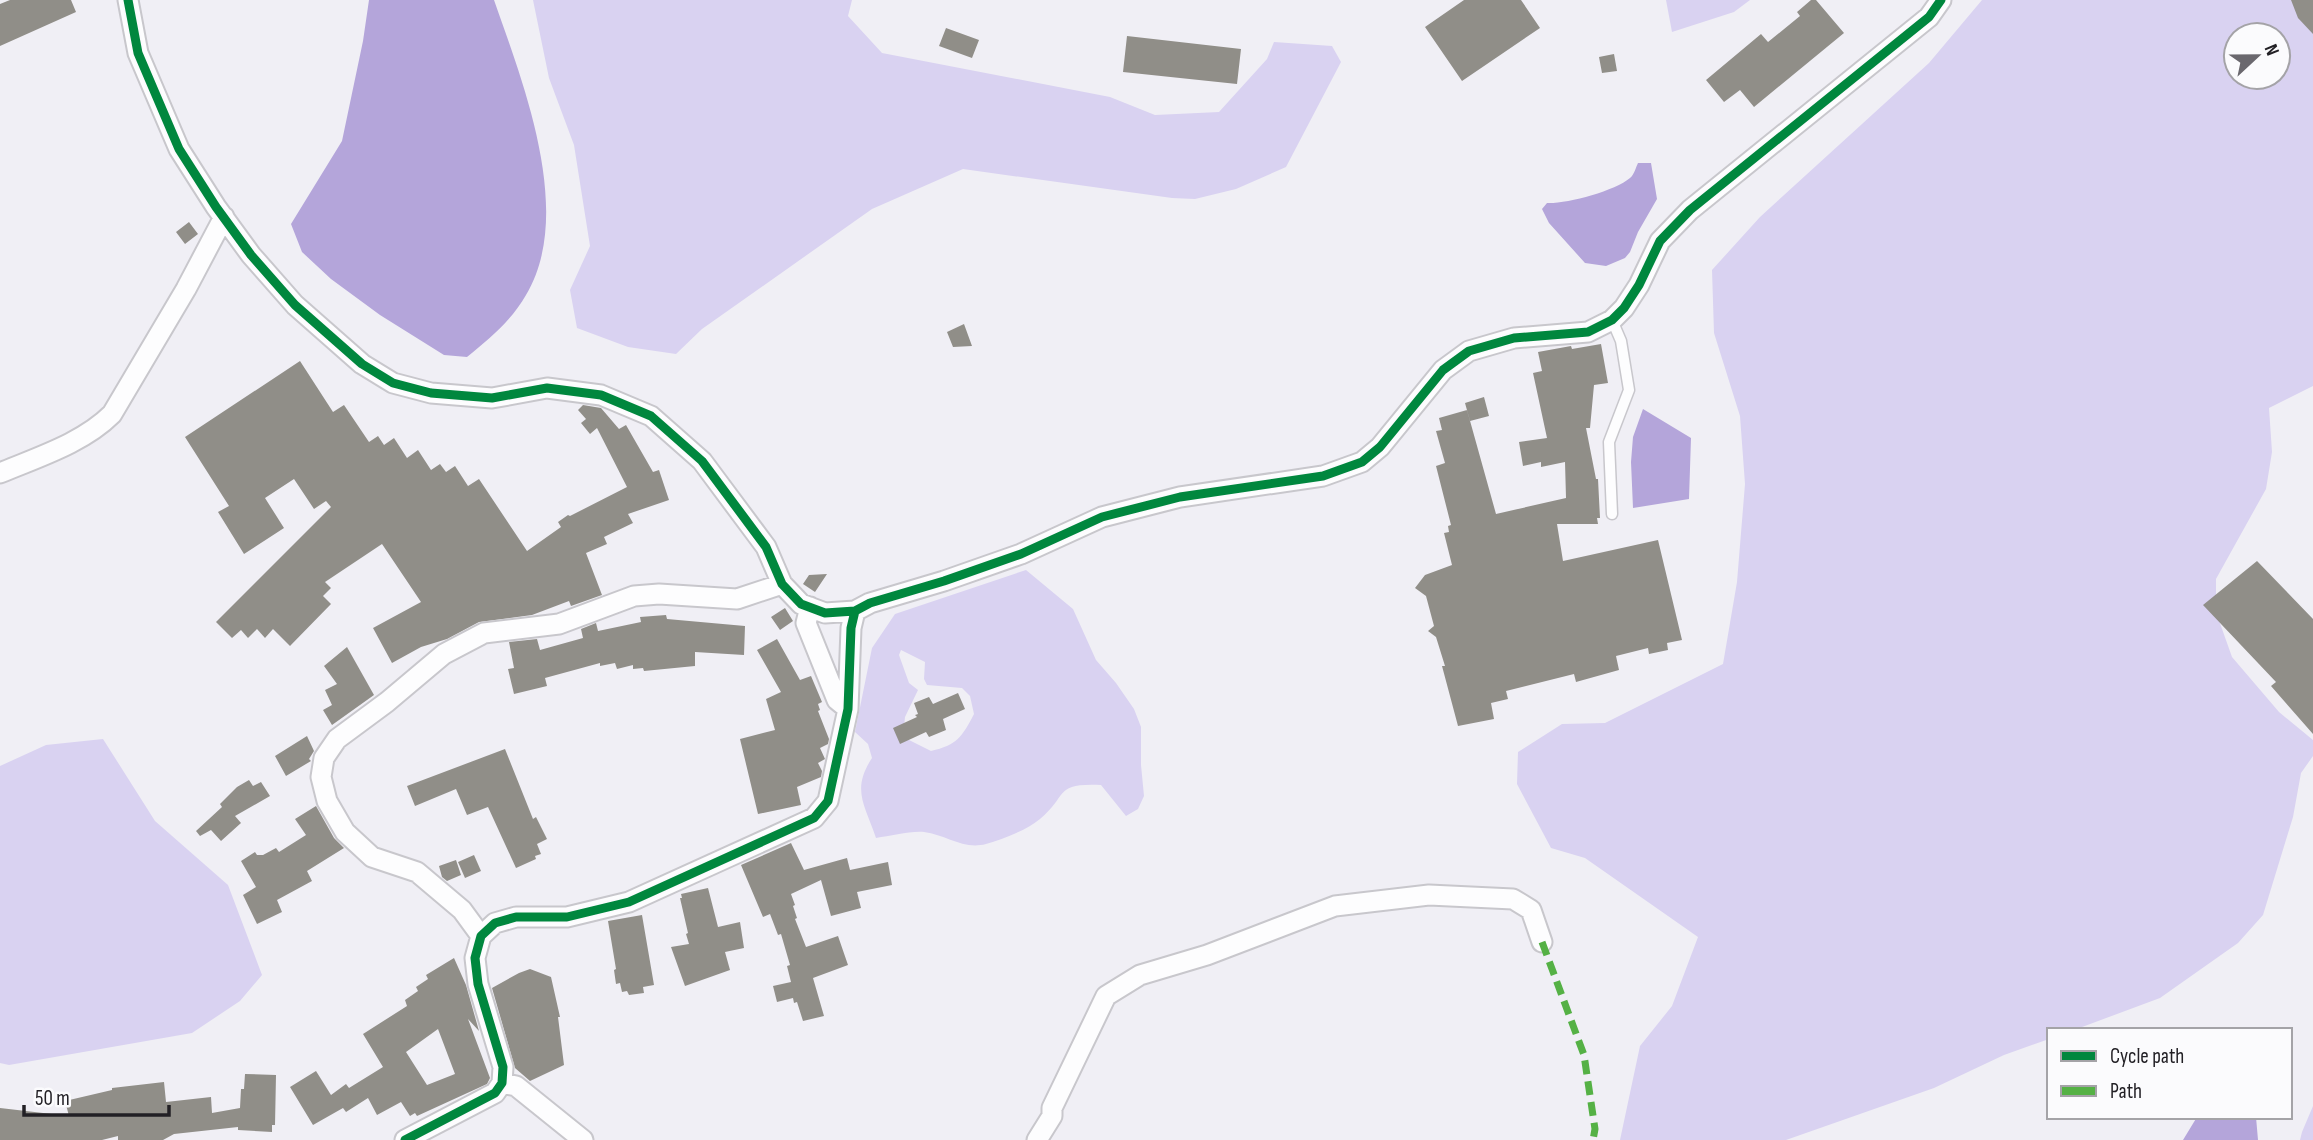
<svg xmlns="http://www.w3.org/2000/svg" width="2313" height="1140" font-family="'Sofia Sans Condensed',sans-serif">
	<style>
		.green { fill: #d9d2f1; fill-rule: evenodd }
		.water { fill: #b4a5da }
		.building { fill: #908e88; fill-rule: evenodd }
		.lines { fill: none; stroke-linecap: round; stroke-linejoin: round }
		.service-casing { stroke: #c8c7cc; stroke-width: 13 }
		.minor-casing { stroke: #c8c7cc; stroke-width: 23 }
		.service { stroke: #fdfdfe; stroke-width: 10 }
		.minor { stroke: #fdfdfe; stroke-width: 19 }
		.quiet { stroke: #55b145; stroke-width: 7; stroke-dasharray: 14 7; stroke-linecap: butt }
		.cycleway-casing { stroke: #fbfbfd; stroke-width: 13 }
		.cycleway { stroke: #00873e; stroke-width: 9 }
	</style>
	<rect width="100%" height="100%" fill="#f0eff5"/>
	<path class="green" d="M533 0H852L848 16 882 53 1110 97 1155 115 1219 112 1267 59 1274 42 1332 46 1341 62 1286 167 1236 189 1195 199 1172 198 963 169 872 209 702 329 676 354 628 347 577 328 570 290 590 246 574 145 549 78Z
		M1666 0H1750L1734 12 1672 32Z
		M1982 0H2313V386L2269 408 2272 452 2266 489 2216 579V612L2232 657 2279 712 2313 740V756L2301 773 2293 817 2263 915 2238 943 2160 998 2074 1030H2049V1039L2004 1055 1934 1088 1786 1140H1620L1640 1046 1672 1006 1698 937 1585 858 1551 848 1517 784 1518 752 1562 724 1605 723 1723 664 1737 582 1745 484 1740 416 1714 333 1712 270 1760 217 1929 63ZM2236 35H2278V77H2236Z
		M1026 570 1073 609 1096 660 1116 683 1134 709 1141 727V765L1144 796 1138 809 1126 816 1101 785C1053 783 1069 795 1040 819 1027 830 1003 839 986 844 963 850 947 835 924 832 909 831 891 836 876 838 865 805 851 790 872 758L868 744 855 732 872 648 895 614ZM901 650 925 662 924 679 927 685 962 688 970 696 974 714C962 737 957 745 931 751L903 737 905 717 918 690 909 683 899 655Z
		M103 739 155 821 228 885 262 975 240 1001 192 1033 9 1065 0 1063V766L46 745Z
		M2313 1106V1140H2300L2302 1132Z"/>
	<path class="water" d="M369 0H494C523 83 575 213 526 295 512 320 489 339 467 357L444 355 380 315 331 279 302 252 291 224 342 141 363 41Z
		M1638 163H1651L1657 199 1638 232 1630 252 1625 258 1606 266 1585 263 1549 223 1542 209 1547 203C1566 204 1615 191 1630 178 1634 175 1636 167 1638 163Z
		M1643 409 1691 438 1689 499 1633 508 1631 462 1633 437Z
		M2197 1117H2256L2258 1140H2183Z"/>
	<path class="building" d="M10 0H71L76 12 0 46V4Z
		M1464 0H1521L1540 28 1462 81 1425 27Z
		M1811 0H1816L1844 33 1754 107 1740 90 1724 102 1706 80 1761 34 1768 42 1800 16 1797 12Z
		M2291 0H2313V34L2298 18Z
		M946 28 979 40 972 58 939 46Z
		M1127 36 1241 49 1237 84 1123 72Z
		M1614 54 1617 71 1602 73 1599 57Z
		M189 222 198 234 185 244 176 232Z
		M964 324 972 346 953 347 947 332Z
		M1601 344 1608 383 1594 385 1590 428H1586L1596 479H1598L1600 518H1597L1598 524H1557L1563 561 1658 540 1682 640 1667 643 1668 650 1649 654 1648 648 1616 656 1619 670 1576 682 1574 674 1506 691 1508 699 1491 703 1494 719 1458 726 1442 666H1445L1436 637 1428 631 1434 626 1426 596 1415 588 1425 575 1452 565 1444 533 1449 532 1448 526 1451 525 1436 466 1445 463 1436 431 1442 430 1439 418 1467 410 1496 514 1566 498 1565 462 1541 467V462L1523 466 1519 442 1547 438 1533 373 1542 371 1538 352 1571 346 1572 349Z
		M300 361 333 412 344 405 369 442 378 436 384 445 394 438 407 458 418 450 431 470 440 464 446 472 455 466 468 486 479 479 527 551 561 527 558 522 568 515 570 516 627 487 597 428 590 434 581 423 586 419 578 410 583 405 601 408 619 429 626 425 653 472 659 470 669 500 628 514 633 523 604 537 607 544 586 553 602 595 571 606 569 601 532 615 479 622 447 639 421 647 392 663 373 628 421 602 382 544 325 582 331 588 323 596 331 604 290 646 273 629 265 638 257 629 248 638 241 630 232 638 216 622 331 507 326 501 314 509 294 479 265 498 284 528 244 554 218 512 229 506 185 437Z
		M1484 397 1489 416 1470 421 1465 403Z
		M2257 561 2313 619V734L2271 686 2276 682 2203 605Z
		M827 574 815 592 803 584 809 575Z
		M785 608 793 621 780 630 771 617Z
		M666 615 667 619 745 626 744 655 695 652V666L644 671 643 668 633 669V665L617 669 615 663 600 666V663L545 678 547 686 514 694 508 669 514 668 509 642 537 639 540 650 583 638 581 629 596 623 598 631 641 622 640 617Z
		M777 639 800 680 811 676 822 702 818 704 820 710 818 711 829 739 828 744 820 748 825 759 818 763 822 771 821 777 797 787 801 805 758 814 740 739 775 730 766 699 781 692 757 650Z
		M347 647 374 695 332 725 323 710 332 705 325 690 337 684 324 666Z
		M958 693 965 709 943 719 946 730 929 737 926 732 900 744 893 728 917 717 915 715 918 714 914 703 929 697 933 704Z
		M307 736 314 751 309 759 311 761 286 776 275 756Z
		M505 749 533 819 536 817 547 839 537 844 541 854 535 856 536 859 516 868 488 807 467 815 456 789 415 806 407 786Z
		M249 780 253 786 261 782 270 796 235 816 241 823 221 841 211 830 200 836 196 831 222 807 220 804 237 787Z
		M316 806 334 838 344 848 307 871 312 881 277 900 282 912 257 924 243 895 256 887 241 861 255 852 257 855H263L276 848 279 852 306 835 295 819Z
		M791 843 804 870 847 858 850 870 888 862 892 885 857 892 861 908 831 916 821 880 791 894 795 905 793 906 797 918 795 919 806 947 838 936 848 965 813 978 824 1016 803 1021 797 1002 794 1003 793 998 777 1002 773 986 791 982 787 966 790 965 781 934 778 935 770 914 763 917 741 865Z
		M474 855 481 871 465 878 458 862Z
		M456 860 461 875 447 881 442 877 439 866Z
		M708 888 718 927 740 922 744 948 725 952 730 970 685 986 671 947 689 944 686 934 688 933 680 898H682L681 894Z
		M642 915 654 985 643 987 644 993 629 995 627 991 622 992 620 983 616 984 614 970 616 969 608 921Z
		M454 958 466 985 479 1031 468 1019 490 1078 487 1084 417 1116 415 1113 410 1116 401 1102 377 1115 368 1098 346 1112 343 1108 313 1125 290 1087 316 1071 331 1095 346 1084 349 1088 383 1067 363 1034 407 1006 405 1000 418 991 416 987 428 979 426 975ZM438 1029 455 1074 427 1085 406 1052Z
		M530 969 551 977 560 1017H558L564 1065 530 1081 515 1068 492 988 519 973Z
		M245 1074 276 1075 275 1125H272V1132L238 1130V1127L174 1134 163 1140H118V1136L102 1140H0V1108L69 1116 65 1101 112 1090V1088L164 1082 166 1102 211 1097 212 1113 240 1108 241 1089H244Z"/>
	<g class="lines">
		<g class="service-casing">
			<path id="service" d="M1612 514 1609 442 1629 390 1621 341 1612 320"/>
		</g>
		<g class="minor-casing">
			<path id="minor" d="M128 0 138 53 179 149 216 207 251 255 295 305 362 364 393 383 431 393 492 398 547 388 601 395 651 416 702 461 766 547 782 584 801 604 825 613 855 611 870 603 944 581 1021 554 1102 517 1180 497 1323 476 1362 462 1380 447 1443 370 1469 351 1514 338 1588 332 1612 320 1624 308 1639 285 1660 241 1690 210 1929 17 1941 0
				M0 473C38 457 83 443 112 414L186 289 224 217
				M810 607 806 623 837 700 848 709
				M481 936 462 910 417 872 372 857 345 832 327 801 321 777 324 758 337 739 387 702 444 654 484 633 559 624 634 596 659 594 737 599 782 584
				M502 1083 516 1086 583 1140
				M405 1140 495 1093 502 1083 503 1067 478 984 475 958 481 936 495 923 516 917H567L629 902 814 818 828 801 848 709 851 628 855 611
				M1037 1140 1052 1116V1108L1106 996 1140 975 1207 955 1335 906 1429 895 1513 899 1531 910 1542 942"/>
		</g>
		<use href="#service" class="service"/>
		<use href="#minor" class="minor"/>
		<path class="quiet" d="M1542 942 1584 1055 1595 1129 1593 1140"/>
		<g class="cycleway-casing">
			<path id="cycleway" d="M128 0 138 53 179 149 216 207 251 255 295 305 362 364 393 383 431 393 492 398 547 388 601 395 651 416 702 461 766 547 782 584 801 604 825 613 855 611 870 603 944 581 1021 554 1102 517 1180 497 1323 476 1362 462 1380 447 1443 370 1469 351 1514 338 1588 332 1612 320 1624 308 1639 285 1660 241 1690 210 1929 17 1941 0
				M405 1140 495 1093 502 1083 503 1067 478 984 475 958 481 936 495 923 516 917H567L629 902 814 818 828 801 848 709 851 628 855 611"/>
		</g>
		<use href="#cycleway" class="cycleway"/>
	</g>
	<rect x="2047" y="1028" width="245" height="91" fill="#fbfbfd" stroke="#a4a3a7" stroke-width="2"/>
	<rect x="2061" y="1051" width="35" height="10" fill="#00873e" stroke="#a4a3a7" stroke-width="2"/>
	<text x="2110" y="1063" font-size="21" fill="#222025">Cycle path</text>
	<rect x="2061" y="1086" width="35" height="10" fill="#55b145" stroke="#a4a3a7" stroke-width="2"/>
	<text x="2110" y="1098" font-size="21" fill="#222025">Path</text>
	<g transform="translate(2257 56) rotate(68)"><circle r="33" fill="#fbfbfd" stroke="#a4a3a7" stroke-width="2"/>
	<path d="M0-5L12 26L0 18L-12 26Z" fill="#6a686e"/>
	<text y="-10" font-size="19" font-weight="bold" text-anchor="middle" fill="#222025">N</text>
	</g>
	<path d="M24 1105v10h145v-10" fill="none" stroke="#222025" stroke-width="3.5"/>
	<text x="35" y="1105" font-size="21" fill="#222025" stroke="#fbfbfd" stroke-width="5" paint-order="stroke">50 m</text>
</svg>
